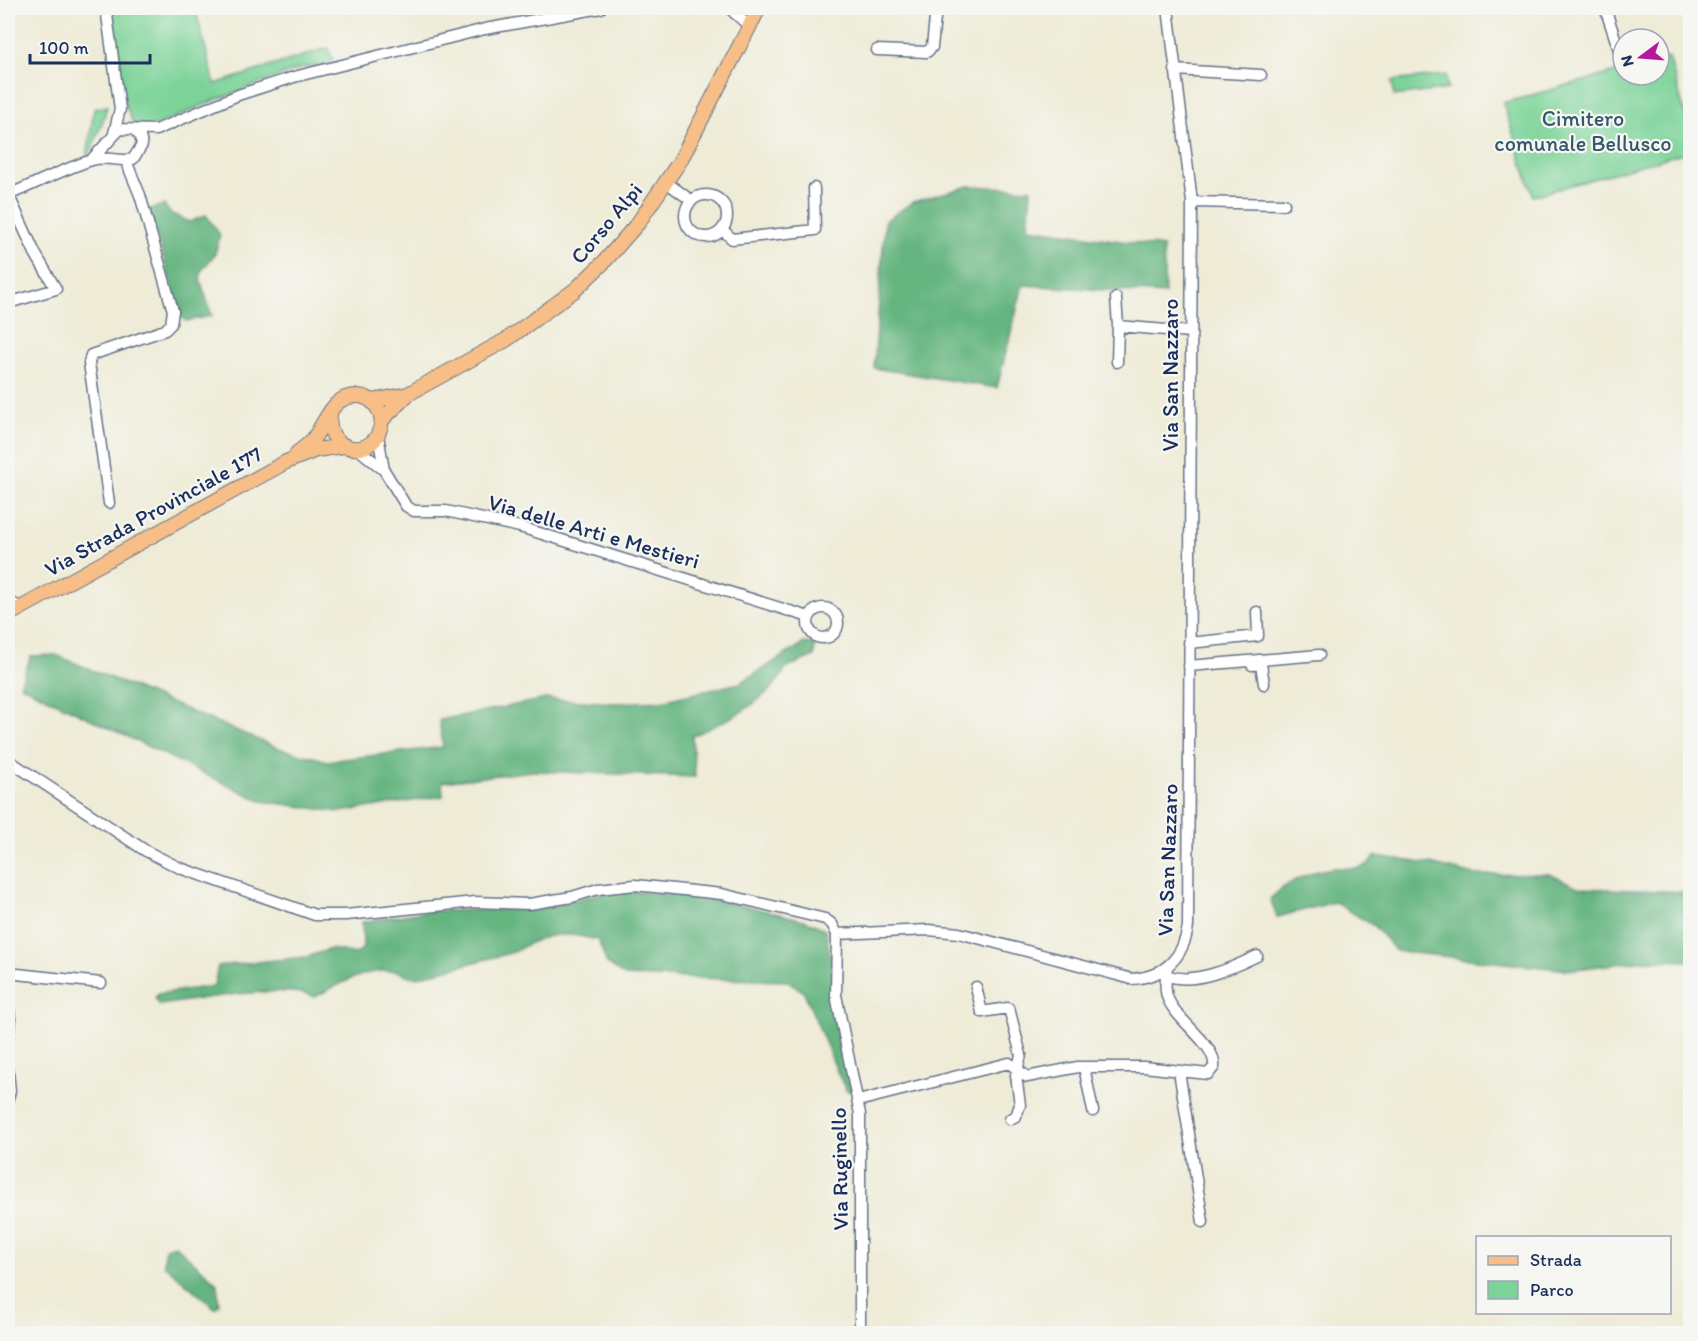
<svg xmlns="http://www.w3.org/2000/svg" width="1698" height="1341" font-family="Itim,sans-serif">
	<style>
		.green { fill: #7cd398; stroke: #4c817b; stroke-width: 1.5 }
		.forest { fill: #65b580; stroke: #40726f; stroke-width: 1.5 }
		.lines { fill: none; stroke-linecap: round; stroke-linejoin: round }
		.minor-casing { stroke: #657188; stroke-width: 13 }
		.major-casing { stroke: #657188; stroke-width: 16 }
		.minor { stroke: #fff; stroke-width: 10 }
		.major { stroke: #f7be88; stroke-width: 14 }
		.labels { text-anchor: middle; stroke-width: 4.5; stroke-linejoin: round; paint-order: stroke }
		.park-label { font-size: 22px; fill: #33586c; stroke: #f6f6f2 }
		.street-label { font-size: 22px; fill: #1b2f5e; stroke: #f6f6f2 }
	</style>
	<rect width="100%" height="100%" fill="#f6f6f2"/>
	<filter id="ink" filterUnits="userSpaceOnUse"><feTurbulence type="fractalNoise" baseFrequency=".0167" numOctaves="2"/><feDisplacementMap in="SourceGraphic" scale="12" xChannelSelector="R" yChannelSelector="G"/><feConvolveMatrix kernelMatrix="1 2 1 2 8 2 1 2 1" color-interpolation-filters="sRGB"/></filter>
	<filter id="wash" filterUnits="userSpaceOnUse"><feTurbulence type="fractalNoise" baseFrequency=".008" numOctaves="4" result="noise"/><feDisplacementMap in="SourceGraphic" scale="24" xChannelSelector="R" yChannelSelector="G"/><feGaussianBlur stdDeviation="1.35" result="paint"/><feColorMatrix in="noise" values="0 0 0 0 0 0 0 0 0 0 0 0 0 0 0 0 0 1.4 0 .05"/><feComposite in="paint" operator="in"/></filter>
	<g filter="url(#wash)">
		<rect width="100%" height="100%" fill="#eeebd6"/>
		<path class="green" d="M110 8H195L215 84 328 48 333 60 325 65 302 68 215 100 155 126 141 128 133 123 125 104Z
			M1669 57 1690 132V151L1533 196 1503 103 1623 70V75H1659V60Z
			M1446 75 1448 89 1394 96 1392 81Z
			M107 106C106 113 92 152 87 157L94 109Z"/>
		<path class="forest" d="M969 186 1031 189 1028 228 1163 247 1165 294 1023 285 997 388 874 368 885 221 913 202Z
			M164 205 170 213 190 222 206 215 220 235 215 254 202 270 200 279 212 316 186 321 181 317 149 209Z
			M804 643 815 644 814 656 786 668C769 702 726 721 692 736L695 777 533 771 442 782 443 796 340 812 261 801 20 685 31 656 56 655 278 748 328 761 443 747 439 720 546 699 616 703 661 701 740 683Z
			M1376 856 1430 864 1475 875 1550 874 1580 888 1687 892 1690 916V961L1647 960 1568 970 1396 951 1374 926 1335 902 1277 917 1270 899C1286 883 1306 873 1328 869 1351 864 1358 877 1376 856Z
			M610 891C667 891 720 899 775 913 792 917 811 920 826 931L853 1091H847L840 1078 804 992 788 981 625 976 607 964 598 940C563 931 546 932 514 952L417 977C407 978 404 972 395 971 365 968 340 984 315 997 284 983 195 1000 159 1005L155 998 158 994 214 986 218 966 306 957 331 949 356 954 363 948 362 922 427 911 538 909Z
			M175 1245 217 1283 219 1305 215 1308 164 1265 165 1248Z"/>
	</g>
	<g filter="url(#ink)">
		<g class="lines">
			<g class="minor-casing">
				<path id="minor" d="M106 8 120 109 114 133
					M729 8 749 26
					M1605 8 1623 62
					M877 50 927 52 932 47 936 8
					M1175 70 1261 75
					M92 159 120 129 156 130 238 95 294 77 485 29 601 8
					M666 182 692 201
					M8 195C35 184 63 169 92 160 107 155 120 163 133 159L142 145 140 136 134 130
					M685 216a21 21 0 1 1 42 0a21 21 0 1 1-42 0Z
					M1192 202 1284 204
					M722 229 732 239 815 230 814 188
					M8 292 11 301H15L56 289 35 253 8 194
					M1116 298 1118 326 1190 332
					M1117 362 1118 326
					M378 435 384 470
					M357 448 384 470 406 506 414 511H446L520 527 809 617
					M109 503 89 363 91 355 165 330 171 324 173 311 140 195 126 161
					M8 602 22 607 19 609
					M808 623a15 15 0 1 1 30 0a15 15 0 1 1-30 0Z
					M1189 643 1258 636 1257 612
					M1252 665 1261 664 1264 684
					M1189 666 1319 655
					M8 760 146 851 180 868 315 915H346L475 902 529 904 572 897 598 889 635 885 722 894 825 919 832 924 837 934 836 995 860 1114V1334
					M837 934 929 930 959 933 1132 979C1164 977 1184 957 1188 926L1192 202 1168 8
					M8 973 101 983
					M1166 975C1193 986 1232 968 1257 956
					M976 987 982 1012 1008 1008 1010 1012 1021 1055 1016 1075 1020 1105 1016 1116 1010 1119
					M8 1002 10 1019 8 1038
					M1084 1067 1093 1111
					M1179 1071 1203 1222
					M8 1072 10 1091 8 1098
					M858 1101 1009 1063 1027 1077 1078 1067H1144L1208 1074 1214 1067C1217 1044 1174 1020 1167 996 1164 987 1166 977 1167 967"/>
			</g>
			<g class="major-casing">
				<path id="major" d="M372 401 408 394 506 340 575 290 604 262 638 223 680 161 759 8
					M382 420 408 394
					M297 453C302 449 309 444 314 438 326 421 333 395 357 396 365 396 372 400 377 407 381 413 383 421 380 429 370 463 320 449 331 410
					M8 615 286 462 316 450 344 446"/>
			</g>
			<use href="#minor" class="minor"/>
			<use href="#major" class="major"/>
		</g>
	</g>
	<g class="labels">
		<g class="park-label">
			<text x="1583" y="126">Cimitero<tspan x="1583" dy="25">comunale Bellusco</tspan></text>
		</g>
		<g class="street-label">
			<text transform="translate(606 223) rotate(-50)" y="8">Corso Alpi</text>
			<text transform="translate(1170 375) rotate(-90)" y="8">Via San Nazzaro</text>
			<text transform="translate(153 511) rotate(-29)" y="8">Via Strada Provinciale 177</text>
			<text transform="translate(594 531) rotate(16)" y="8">Via delle Arti e Mestieri</text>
			<text transform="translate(1167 860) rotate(-88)" y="8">Via San Nazzaro</text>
			<text transform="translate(839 1169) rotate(-91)" y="8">Via Ruginello</text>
		</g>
	</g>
	<rect width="1698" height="1341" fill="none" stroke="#f6f6f2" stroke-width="30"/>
	<rect x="1476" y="1236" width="195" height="78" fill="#f6f6f2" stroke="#9ea6b7" stroke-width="1.5"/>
	<rect x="1488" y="1256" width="30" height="9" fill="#f7be88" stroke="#9ea6b7" stroke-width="1.5"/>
	<text x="1530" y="1266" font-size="18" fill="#1b2f5e">Strada</text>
	<rect x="1488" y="1281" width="30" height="18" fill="#7cd398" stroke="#9ea6b7" stroke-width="1.5"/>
	<text x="1530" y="1296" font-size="18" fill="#1b2f5e">Parco</text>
	<g transform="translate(1641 57) rotate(254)"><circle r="28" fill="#f6f6f2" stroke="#9ea6b7" stroke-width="1.5"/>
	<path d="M0-4.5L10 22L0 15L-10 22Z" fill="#b5179e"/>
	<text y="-9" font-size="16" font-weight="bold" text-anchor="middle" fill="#1b2f5e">N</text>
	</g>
	<path d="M30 54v9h120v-9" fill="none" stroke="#1b2f5e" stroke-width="3"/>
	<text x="39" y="54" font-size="18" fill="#1b2f5e" stroke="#f6f6f2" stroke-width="4.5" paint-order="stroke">100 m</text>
</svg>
